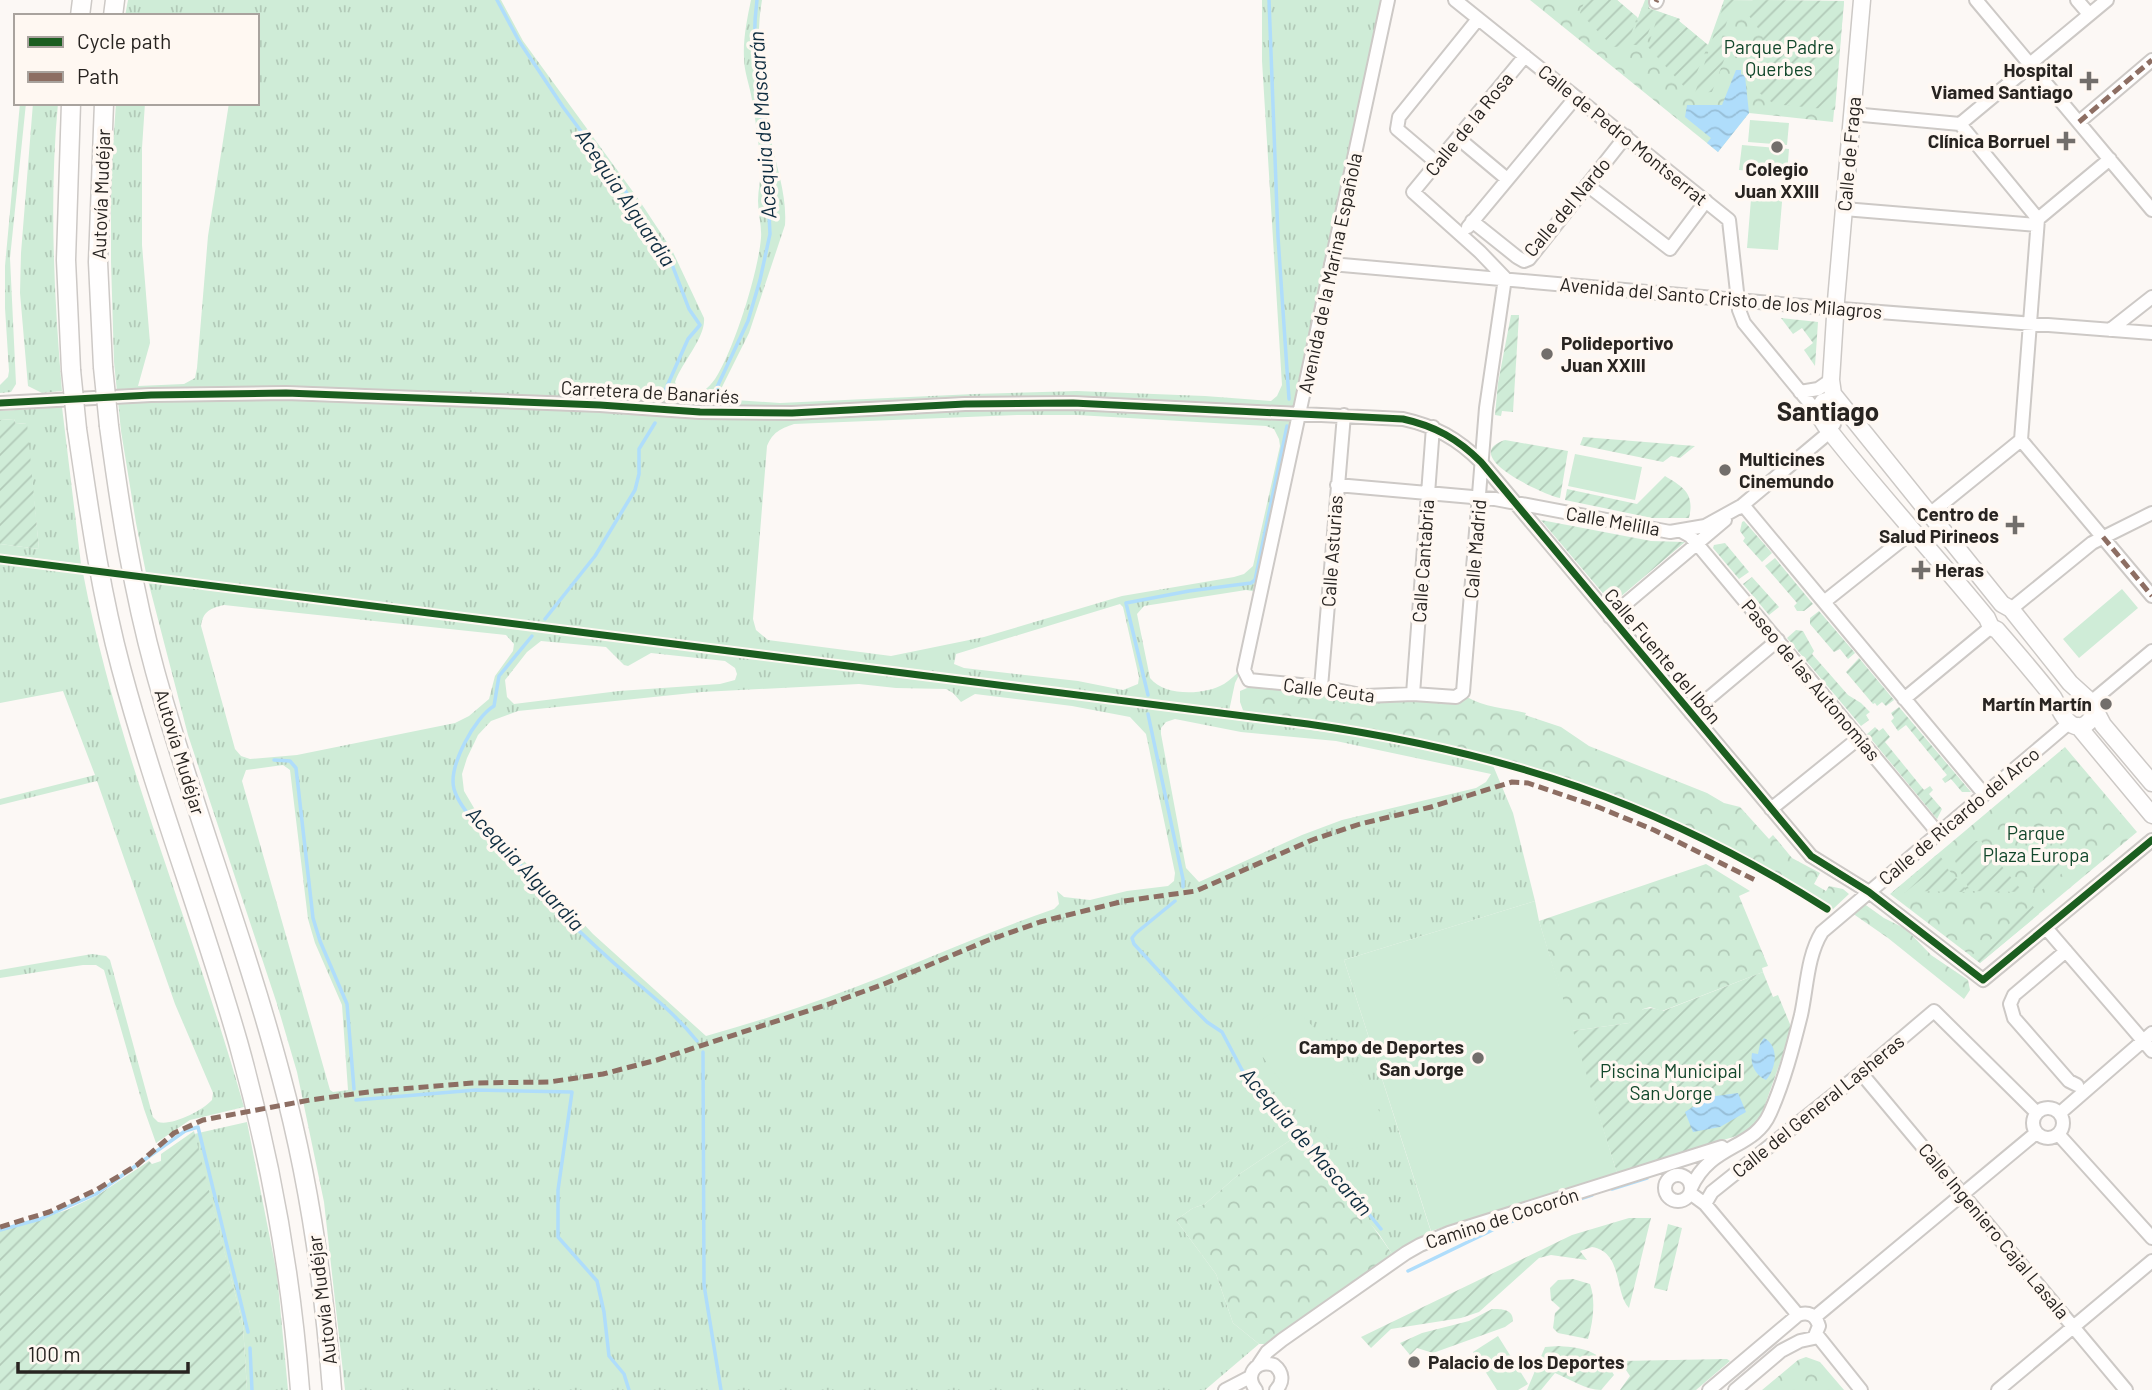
<svg xmlns="http://www.w3.org/2000/svg" width="2152" height="1390" font-family="Barlow,sans-serif">
	<style>
		.grass { fill: url(#grass-tufts); fill-rule: evenodd }
		.park { fill: url(#park-crowns) }
		.garden { fill: url(#garden-furrows) }
		.pitch { fill: #cfecd7 }
		.water { fill: url(#water-waves) }
		.lines { fill: none; stroke-linecap: round; stroke-linejoin: round }
		.stream { stroke: #afddfb; stroke-width: 3.5 }
		.minor-casing { stroke: #cdc9c6; stroke-width: 16 }
		.major-casing { stroke: #cdc9c6; stroke-width: 19 }
		.highway-casing { stroke: #cdc9c6; stroke-width: 21 }
		.minor { stroke: #fffefe; stroke-width: 12 }
		.major { stroke: #fffefe; stroke-width: 16 }
		.highway { stroke: #fffefe; stroke-width: 18 }
		.highway-bridge-casing { stroke: #cdc9c6; stroke-width: 21; stroke-linecap: butt }
		.highway-bridge { stroke: #fffefe; stroke-width: 18 }
		.quiet { stroke: #8d6e63; stroke-width: 5; stroke-dasharray: 10 5; stroke-linecap: butt }
		.cycleway-casing { stroke: #fff8f2; stroke-width: 11 }
		.cycleway { stroke: #1b5e20; stroke-width: 7 }
		.poi-dot { fill: #726e6b; stroke: #fff8f2; stroke-width: 2.5 }
		.labels { text-anchor: middle; stroke-width: 7; stroke-linejoin: round; paint-order: stroke }
		.park-label { font-size: 19px; fill: #12472b; stroke: #fff8f2 }
		.poi-label { font-size: 19px; font-weight: bold; fill: #282421; stroke: #fff8f2; text-anchor: end }
		.street-label { font-size: 19px; fill: #282421; stroke: #fff8f2 }
		.water-label { font-size: 21px; font-style: italic; fill: #0f2d40; stroke: #fff8f2 }
		.district-label { font-size: 26px; font-weight: bold; fill: #282421; stroke: #fff8f2 }
	</style>
	<defs>
		<pattern id="grass-tufts" width="24" height="20" patternUnits="userSpaceOnUse" patternTransform="scale(1.75)"><rect width="24" height="20" fill="#cfecd7"/><path d="M3 7l-1-3M5 7V3M7 7l1-3M15 17l-1-3M17 17v-4M19 17l1-3" fill="none" stroke="#b2cab8"/></pattern>
		<pattern id="park-crowns" width="20" height="18" patternUnits="userSpaceOnUse" patternTransform="scale(1.75)"><rect width="20" height="18" fill="#cfecd7"/><path d="M2 6a3 3 0 1 1 6 0M12 15a3 3 0 1 1 6 0" fill="none" stroke="#b2cab8"/></pattern>
		<pattern id="garden-furrows" width="10" height="10" patternUnits="userSpaceOnUse" patternTransform="scale(1.75)"><rect width="10" height="10" fill="#cfecd7"/><path d="M-1 1l2-2M0 10L10 0M9 11l2-2" fill="none" stroke="#b2cab8"/></pattern>
		<pattern id="water-waves" width="16" height="10" patternUnits="userSpaceOnUse" patternTransform="scale(1.75)"><rect width="16" height="10" fill="#afddfb"/><path d="M0 5q4-4 8 0t8 0" fill="none" stroke="#97bed7"/></pattern>
	</defs>
	<rect width="100%" height="100%" fill="#fcf8f5"/>
	<path class="grass" d="M128 0H501L523 41 639 200 672 250 704 318C706 337 682 362 675 382 684 405 704 395 715 379 734 350 758 273 761 238 762 226 758 213 758 201 758 188 762 176 761 163 758 142 756 121 752 100 750 86 744 72 744 58 743 39 747 19 751 0H762C754 44 763 97 771 140 777 169 787 196 785 225L749 333 722 387 720 399 780 403 974 394 1077 391 1205 396 1271 401 1277 396 1282 385 1262 61V0H1384L1341 187 1328 263 1258 592 1246 590 1144 606 1137 614 1150 678C1165 697 1205 695 1224 684 1230 680 1236 674 1242 669L1235 683 1229 711 1236 720 1394 741 1492 763 1513 813 1535 901 1344 960 1432 1235 1394 1257 1379 1234 1295 1137 1238 1175 1205 1204 1193 1208 1176 1220 1216 1274 1233 1323 1259 1344 1205 1390H345L324 1202 297 1072 277 1004 188 735 146 573 136 523 121 431 114 362 111 262V174L116 103H145L142 148V245L150 343 138 386 184 384 195 378 197 368 208 236 229 103H257V16H125ZM1017 415H1077L1266 426 1274 429 1279 439 1280 446 1253 566 1244 574 1234 577 1122 596 984 637 891 656 768 640 756 630 753 619 767 446C773 432 780 429 794 424ZM1120 604 1123 607 1139 677 1138 684 1123 690 1078 681 964 668 954 664 956 654ZM224 605 506 635 514 644 513 651 495 676 489 699 469 716 455 723 297 755 250 759 241 756 235 749 201 626C203 611 211 608 224 605ZM541 641 606 647 624 665 628 666 651 653 725 661 735 668 737 674 735 680 720 684 619 691 514 704 507 697 505 680 527 652ZM859 684 896 688 946 689 953 693 961 702 975 694 1072 706 1130 717 1146 734 1175 873 1174 881 1168 886 1127 891 1090 900 1064 897 1057 891 1059 904 1054 909C996 929 941 953 884 976 826 999 767 1019 706 1036L593 934 474 808 464 791 462 774 467 758 478 735 491 721 518 711 702 692ZM1175 719 1241 732 1336 741 1491 774 1486 782 1476 788 1342 820 1302 835 1199 882 1186 868 1161 734V728L1166 722ZM283 765 290 770 308 919 315 943 342 1005 348 1090 333 1092 330 1090 242 781 246 770Z
		M20 103H26L10 258 16 384 11 392 0 393V385L8 377 9 371 5 308V266Z
		M33 103H58C49 199 54 296 62 391L42 393 28 386 20 293 21 253Z
		M62 407 81 564 0 554V544L39 549 26 423 16 424 14 419 0 420V411Z
		M0 562 83 573C118 756 194 928 244 1107L190 1120 156 1143 144 1109 104 970 96 965H83L0 978V970L92 954 106 956 110 960 153 1117 158 1122C172 1126 202 1111 212 1100L213 1093 175 1004 97 781 0 805V799L95 775 63 691 0 703Z
		M247 1122 277 1274 288 1390H247L243 1325 194 1134Z"/>
	<path class="park" d="M1530 0H1617L1638 18 1645 0H1652L1649 8 1680 19 1679 21 1708 45 1724 0 1844 1 1833 122 1749 113 1718 152Z
		M1252 686 1320 693 1365 702 1413 700 1456 703 1467 697C1483 707 1506 708 1526 713L1525 715 1561 727 1589 746 1707 793 1724 803 1740 807 1769 839 1773 835 1792 858 1820 873 1814 884 1826 891 1829 886 1843 889 1849 894 1833 909C1698 821 1556 766 1397 734 1347 724 1295 719 1244 713L1240 702V691Z
		M2065 747 2137 832 1980 963 1890 894Z
		M1706 864 1750 891 1739 896 1768 966 1762 968 1763 972 1662 1011 1650 1007 1643 1009 1629 1023 1572 1031 1539 921Z
		M1863 903 1884 918 1906 929 1931 955 1968 980 1970 990 1964 999 1888 938 1852 913Z
		M1295 1137C1331 1174 1366 1214 1394 1257L1270 1344H1259L1233 1323 1216 1274 1176 1220 1193 1208 1205 1204 1238 1175Z
		M1806 1357 1820 1362 1844 1390H1762L1798 1360Z"/>
	<path class="garden" d="M1585 0H1617L1637 17 1627 46 1613 47 1580 13Z
		M1725 0H1734L1721 40 1730 44 1712 92 1695 93Z
		M1753 0 1844 1 1835 110 1774 104 1758 92 1763 35 1744 9Z
		M1642 7 1656 11 1644 45H1630Z
		M1659 12 1680 19 1679 21 1708 45 1689 92 1648 47Z
		M1511 315H1519L1513 412 1502 411 1501 416 1495 415 1498 383Z
		M1781 318 1818 322 1815 366 1804 350 1813 343 1802 328 1793 334Z
		M14 419 16 424 27 423 39 549 0 544V420Z
		M1583 437 1695 446 1680 458 1671 456 1663 462 1580 445Z
		M1505 440 1568 451 1560 498C1545 495 1457 456 1505 440Z
		M1665 476C1683 487 1695 493 1689 518H1652L1565 500 1567 489 1637 504Z
		M1541 520 1651 541 1685 542 1612 604Z
		M1744 521 1772 553 1762 562 1743 541 1745 538 1740 531 1742 522Z
		M1725 543 1749 572 1739 579 1713 548 1714 545Z
		M1775 558 1813 604 1804 611H1797L1794 606 1797 603 1765 566Z
		M1752 577 1779 607 1769 615 1743 584Z
		M1819 611 1855 653 1848 659 1840 649 1834 652 1810 624V618Z
		M1796 630 1803 631 1814 651 1812 654 1848 695 1861 703 1870 712 1866 715 1869 720 1861 726 1787 638Z
		M1859 658 1894 700 1886 706 1882 702 1877 706 1875 703 1873 704 1846 672Z
		M1899 707 1971 792H1962L1951 779 1945 783 1942 779 1947 775 1906 725 1898 731 1891 721 1894 718 1891 713Z
		M1875 727 1879 731 1883 728 1890 737 1885 742 1924 790 1930 786 1933 790 1929 794 1942 809 1937 819 1867 734Z
		M1976 841H1981L2023 892 1970 891 1954 859Z
		M2070 852 2077 861 2038 893 2031 884Z
		M1938 854 1944 861 1902 895 1892 893Z
		M1946 867 1965 888V892L1915 891Z
		M2032 905 2039 914 1980 963 1971 956Z
		M1763 972 1773 997 1778 995 1792 1029 1760 1119 1746 1133 1617 1173 1572 1031 1629 1023C1636 1009 1648 1005 1663 1011Z
		M194 1131 243 1325 247 1390H0V1231L67 1210 98 1195 149 1161 152 1164 161 1161V1154Z
		M1629 1218H1651L1629 1308C1614 1292 1623 1252 1592 1247L1580 1251 1587 1260 1551 1255 1539 1258 1479 1312 1461 1318 1391 1329 1371 1348 1361 1337 1572 1235Z
		M1668 1224 1682 1228 1667 1291 1654 1288Z
		M1573 1279 1590 1284C1596 1301 1593 1322 1588 1339L1558 1333 1553 1328 1555 1313 1560 1308 1551 1300 1550 1288 1558 1280Z
		M1492 1309C1502 1309 1513 1309 1513 1321L1505 1327 1433 1353 1417 1348 1410 1355 1400 1343 1422 1333 1469 1321Z
		M1559 1346C1585 1348 1601 1351 1614 1375L1601 1390C1586 1390 1570 1379 1555 1373L1541 1390H1527L1545 1347Z
		M1727 1359 1730 1361 1696 1390H1620L1630 1376 1620 1361Z"/>
	<path class="pitch" d="M1750 120 1789 123 1787 145 1748 142Z
		M1742 145 1789 149 1787 174 1739 170Z
		M1752 187 1783 190 1778 250 1747 248Z
		M1575 454 1642 467 1635 500 1568 486Z
		M2122 589 2138 608 2079 658 2063 639Z
		M1535 901 1539 921 1617 1173 1431 1231 1344 960Z
		M1289 1010C1295 1011 1299 1013 1303 1017 1316 1027 1377 1100 1380 1113 1383 1128 1374 1143 1360 1147 1351 1150 1341 1148 1334 1143 1324 1136 1260 1057 1257 1047 1250 1025 1268 1009 1289 1010Z
		M1498 1336 1528 1384 1518 1390H1497L1473 1352Z"/>
	<path class="water" d="M1736 70H1741V74L1745 76 1749 113 1718 152 1707 143 1711 138 1685 117 1687 105H1722Z
		M1764 1038C1780 1046 1776 1069 1766 1080 1755 1075 1750 1064 1752 1053L1758 1054 1760 1044Z
		M1738 1093 1746 1112 1720 1127 1693 1132 1685 1112 1709 1097Z"/>
	<g class="lines">
		<path class="stream" d="M497 0 519 41 563 107 624 189 668 254 689 309 700 325 688 339 660 402
			M1269 0 1278 237 1289 399
			M663 397 711 400 748 321 760 280 770 234 768 196 771 176C762 118 749 59 757 0
			M545 619 595 556 635 490 639 474V449L655 423
			M532 636 499 676 494 706C475 717 448 766 454 789 461 814 497 844 516 861 535 877 548 899 565 917 586 938 609 959 631 978 655 998 677 1016 697 1041
			M1148 695 1126 603 1189 591 1251 583 1255 580 1287 426
			M1148 714 1183 879V887
			M274 760 290 761 296 768 313 918 320 941 347 1004 354 1089
			M1175 901 1136 933 1132 938 1134 944 1190 1005 1207 1022 1222 1032 1242 1070 1329 1165 1381 1229
			M703 1052 704 1285 721 1390
			M356 1100 476 1090 572 1092 558 1190V1237L597 1281 604 1312 609 1356 624 1374 629 1390
			M1612 1189 1647 1178
			M0 1230 40 1219 96 1194 185 1131 198 1127 248 1332
			M1408 1271 1507 1223 1592 1195
			M250 1348 252 1390"/>
		<g class="minor-casing">
			<path id="minor" d="M1388 0 1244 670 1249 680 1321 687 1366 696 1413 694 1456 697 1463 692 1486 408 1505 278 1480 252 1413 192 1525 56
				M1455 0 1729 220 1739 310 1744 323 1817 412
				M1976 0 2152 210
				M2077 0 2089 14
				M1656 2 1657 0
				M2030 64 2107 0
				M1852 114 1960 124
				M2079 122 2152 60
				M1960 124 2038 219 2021 440 2152 596
				M1960 124 2031 65
				M1458 138 1507 179
				M1437 163 1397 129 1399 117 1478 19
				M1587 185 1670 249 1706 201
				M1844 209 2037 225
				M2038 219 2110 159
				M1472 221 1517 257 1524 261 1529 259 1626 136
				M1468 227 1576 97
				M1331 264 1815 307 2152 333
				M2110 330 2152 297
				M1800 392 1818 389 1831 380
				M0 403 151 395 286 393 600 405 700 412 792 413 965 404 1073 403 1403 419C1435 426 1458 439 1481 462L1811 856 1869 892 1983 980 2152 840
				M1337 485 1495 499 1670 532 1705 526 1743 505
				M1743 505 1984 794
				M1739 508 1826 435 1834 424 1839 403
				M1931 513 2021 440
				M1681 531 1690 536 1698 545 1938 833
				M1824 602 1912 532
				M2011 609 2092 543 2152 513
				M1610 617 1725 520
				M1321 687 1344 415
				M1413 694 1433 427
				M1904 699 1991 627
				M2091 702 2152 651
				M1691 713 1778 640
				M1771 809 1859 738
				M2046 928 2152 1051
				M2066 951 2014 995 2010 1004 2014 1018 2069 1081 2077 1085
				M1861 1073 2126 1390
				M2033 1123a15 15 0 1 1 30 0a15 15 0 1 1-30 0Z
				M2060 1113 2152 1033
				M2059 1135 2152 1238
				M1665 1188a13 13 0 1 1 26 0a13 13 0 1 1-26 0Z
				M1691 1188C1711 1143 1754 1150 1770 1113 1784 1082 1793 1047 1801 1015 1807 988 1807 956 1822 932L2069 723
				M1690 1193 1705 1204 1798 1315
				M1705 1204 1712 1192 1861 1073 1934 1011 2037 1113
				M1815 1317 2036 1133
				M1817 1335 1861 1390
				M1259 1364 1267 1352 1282 1340 1406 1253 1420 1245 1449 1233 1722 1147
				M1225 1390 1250 1377
				M1256 1390C1244 1375 1256 1359 1274 1365 1283 1372 1284 1382 1276 1390
				M1709 1390 1798 1315C1808 1311 1816 1315 1819 1326L1814 1338 1800 1341 1781 1351 1735 1390
				M1998 1390 2152 1261"/>
		</g>
		<g class="major-casing">
			<path id="major" d="M1862 0 1836 301 1831 380 1833 394 2002 604 2011 609 2070 683 2091 702 2103 725 2152 783
				M1835 398 1823 402 1817 412 1825 425C1877 492 1934 553 1987 618L1991 627 1997 630C2016 652 2035 674 2053 697 2058 705 2063 719 2071 724 2082 731 2092 722 2094 711
				M2078 726 2152 815"/>
		</g>
		<g class="highway-casing">
			<path id="highway" d="M80 16 82 0
				M113 16 115 0
				M103 367 98 262 104 103
				M71 370 66 260 71 103
				M109 426C120 509 133 591 155 671 193 808 245 940 281 1076 309 1179 324 1284 332 1390
				M77 429C89 510 100 590 121 668 155 795 202 916 238 1042 270 1156 291 1272 300 1390"/>
		</g>
		<use href="#minor" class="minor"/>
		<use href="#major" class="major"/>
		<use href="#highway" class="highway"/>
		<g class="highway-bridge-casing">
			<path id="highway-bridge" d="M103 367 109 426
				M71 370 77 429"/>
		</g>
		<use href="#highway-bridge" class="highway-bridge"/>
		<path class="quiet" d="M1656 2 1657 0
			M2079 122 2152 60
			M2103 537 2152 596
			M0 1227 49 1212 96 1190 137 1165 174 1133 203 1120 310 1100 376 1091 472 1083 549 1082 603 1074 657 1060 829 1004 884 984 986 941 1040 922 1124 901 1196 891 1312 840 1360 824 1431 807 1512 782 1528 783 1598 807 1654 830 1757 881"/>
		<g class="cycleway-casing">
			<path id="cycleway" d="M0 403 151 395 286 393 600 405 700 412 792 413 965 404 1073 403 1403 419C1435 426 1458 439 1481 462L1811 856 1869 892 1983 980 2152 840
				M0 559 1308 724C1503 752 1660 802 1827 909"/>
		</g>
		<use href="#cycleway" class="cycleway"/>
	</g>
	<g class="poi-dot">
		<path d="M2085.5 70.5h7v7h7v7h-7v7h-7v-7h-7v-7h7z"/>
		<path d="M2062.5 130.5h7v7h7v7h-7v7h-7v-7h-7v-7h7z"/>
		<circle cx="1777" cy="147" r="7"/>
		<circle cx="1547" cy="354" r="7"/>
		<circle cx="1725" cy="470" r="7"/>
		<path d="M2011.5 514.5h7v7h7v7h-7v7h-7v-7h-7v-7h7z"/>
		<path d="M1917.5 559.5h7v7h7v7h-7v7h-7v-7h-7v-7h7z"/>
		<circle cx="2106" cy="704" r="7"/>
		<circle cx="1478" cy="1058" r="7"/>
		<circle cx="1414" cy="1362" r="7"/>
	</g>
	<g class="labels">
		<g class="park-label">
			<text x="1779" y="54">Parque Padre<tspan x="1779" dy="22">Querbes</tspan></text>
			<text x="2036" y="840">Parque<tspan x="2036" dy="22">Plaza Europa</tspan></text>
			<text x="1671" y="1078">Piscina Municipal<tspan x="1671" dy="22">San Jorge</tspan></text>
		</g>
		<g class="poi-label">
			<text x="2073" y="77">Hospital<tspan x="2073" dy="22">Viamed Santiago</tspan></text>
			<text x="2050" y="148">Clínica Borruel</text>
			<text x="1777" y="176" text-anchor="middle">Colegio<tspan x="1777" dy="22">Juan XXIII</tspan></text>
			<text x="1561" y="350" text-anchor="start">Polideportivo<tspan x="1561" dy="22">Juan XXIII</tspan></text>
			<text x="1739" y="466" text-anchor="start">Multicines<tspan x="1739" dy="22">Cinemundo</tspan></text>
			<text x="1999" y="521">Centro de<tspan x="1999" dy="22">Salud Pirineos</tspan></text>
			<text x="1935" y="577" text-anchor="start">Heras</text>
			<text x="2092" y="711">Martín Martín</text>
			<text x="1464" y="1054">Campo de Deportes<tspan x="1464" dy="22">San Jorge</tspan></text>
			<text x="1428" y="1369" text-anchor="start">Palacio de los Deportes</text>
		</g>
		<g class="street-label">
			<text transform="translate(1469 124) rotate(-51)" y="7">Calle de la Rosa</text>
			<text transform="translate(1623 135) rotate(39)" y="7">Calle de Pedro Montserrat</text>
			<text transform="translate(1849 154) rotate(-85)" y="7">Calle de Fraga</text>
			<text transform="translate(101 194) rotate(-88)" y="7">Autovía Mudéjar</text>
			<text transform="translate(1567 207) rotate(-50)" y="7">Calle del Nardo</text>
			<text transform="translate(1330 273) rotate(-78)" y="7">Avenida de la Marina Española</text>
			<text transform="translate(1721 298) rotate(5)" y="7">Avenida del Santo Cristo de los Milagros</text>
			<text transform="translate(650 392) rotate(3)" y="7">Carretera de Banariés</text>
			<text transform="translate(1613 521) rotate(10)" y="7">Calle Melilla</text>
			<text transform="translate(1475 549) rotate(-85)" y="7">Calle Madrid</text>
			<text transform="translate(1332 551) rotate(-86)" y="7">Calle Asturias</text>
			<text transform="translate(1423 561) rotate(-86)" y="7">Calle Cantabria</text>
			<text transform="translate(1663 656) rotate(50)" y="7">Calle Fuente del Ibón</text>
			<text transform="translate(1811 680) rotate(50)" y="7">Paseo de las Autonomías</text>
			<text transform="translate(1329 690) rotate(7)" y="7">Calle Ceuta</text>
			<text transform="translate(180 752) rotate(73)" y="7">Autovía Mudéjar</text>
			<text transform="translate(1959 816) rotate(-40)" y="7">Calle de Ricardo del Arco</text>
			<text transform="translate(1818 1106) rotate(-39)" y="7">Calle del General Lasheras</text>
			<text transform="translate(1502 1218) rotate(-18)" y="7">Camino de Cocorón</text>
			<text transform="translate(1994 1231) rotate(50)" y="7">Calle Ingeniero Cajal Lasala</text>
			<text transform="translate(322 1300) rotate(-97)" y="7">Autovía Mudéjar</text>
		</g>
		<g class="water-label">
			<text transform="translate(763 125) rotate(-94)" y="7">Acequia de Mascarán</text>
			<text transform="translate(625 198) rotate(56)" y="7">Acequia Alguardia</text>
			<text transform="translate(525 869) rotate(47)" y="7">Acequia Alguardia</text>
			<text transform="translate(1306 1142) rotate(49)" y="7">Acequia de Mascarán</text>
		</g>
		<g class="district-label">
			<text x="1828" y="421">Santiago</text>
		</g>
	</g>
	<rect x="14" y="14" width="245" height="91" fill="#fff8f2" stroke="#a9a39e" stroke-width="2"/>
	<rect x="28" y="37" width="35" height="10" fill="#1b5e20" stroke="#a9a39e" stroke-width="2"/>
	<text x="77" y="49" font-size="21" fill="#282421">Cycle path</text>
	<rect x="28" y="72" width="35" height="10" fill="#8d6e63" stroke="#a9a39e" stroke-width="2"/>
	<text x="77" y="84" font-size="21" fill="#282421">Path</text>
	<path d="M18 1362v10h170v-10" fill="none" stroke="#282421" stroke-width="3.5"/>
	<text x="28" y="1362" font-size="21" fill="#282421" stroke="#fff8f2" stroke-width="5" paint-order="stroke">100 m</text>
</svg>
